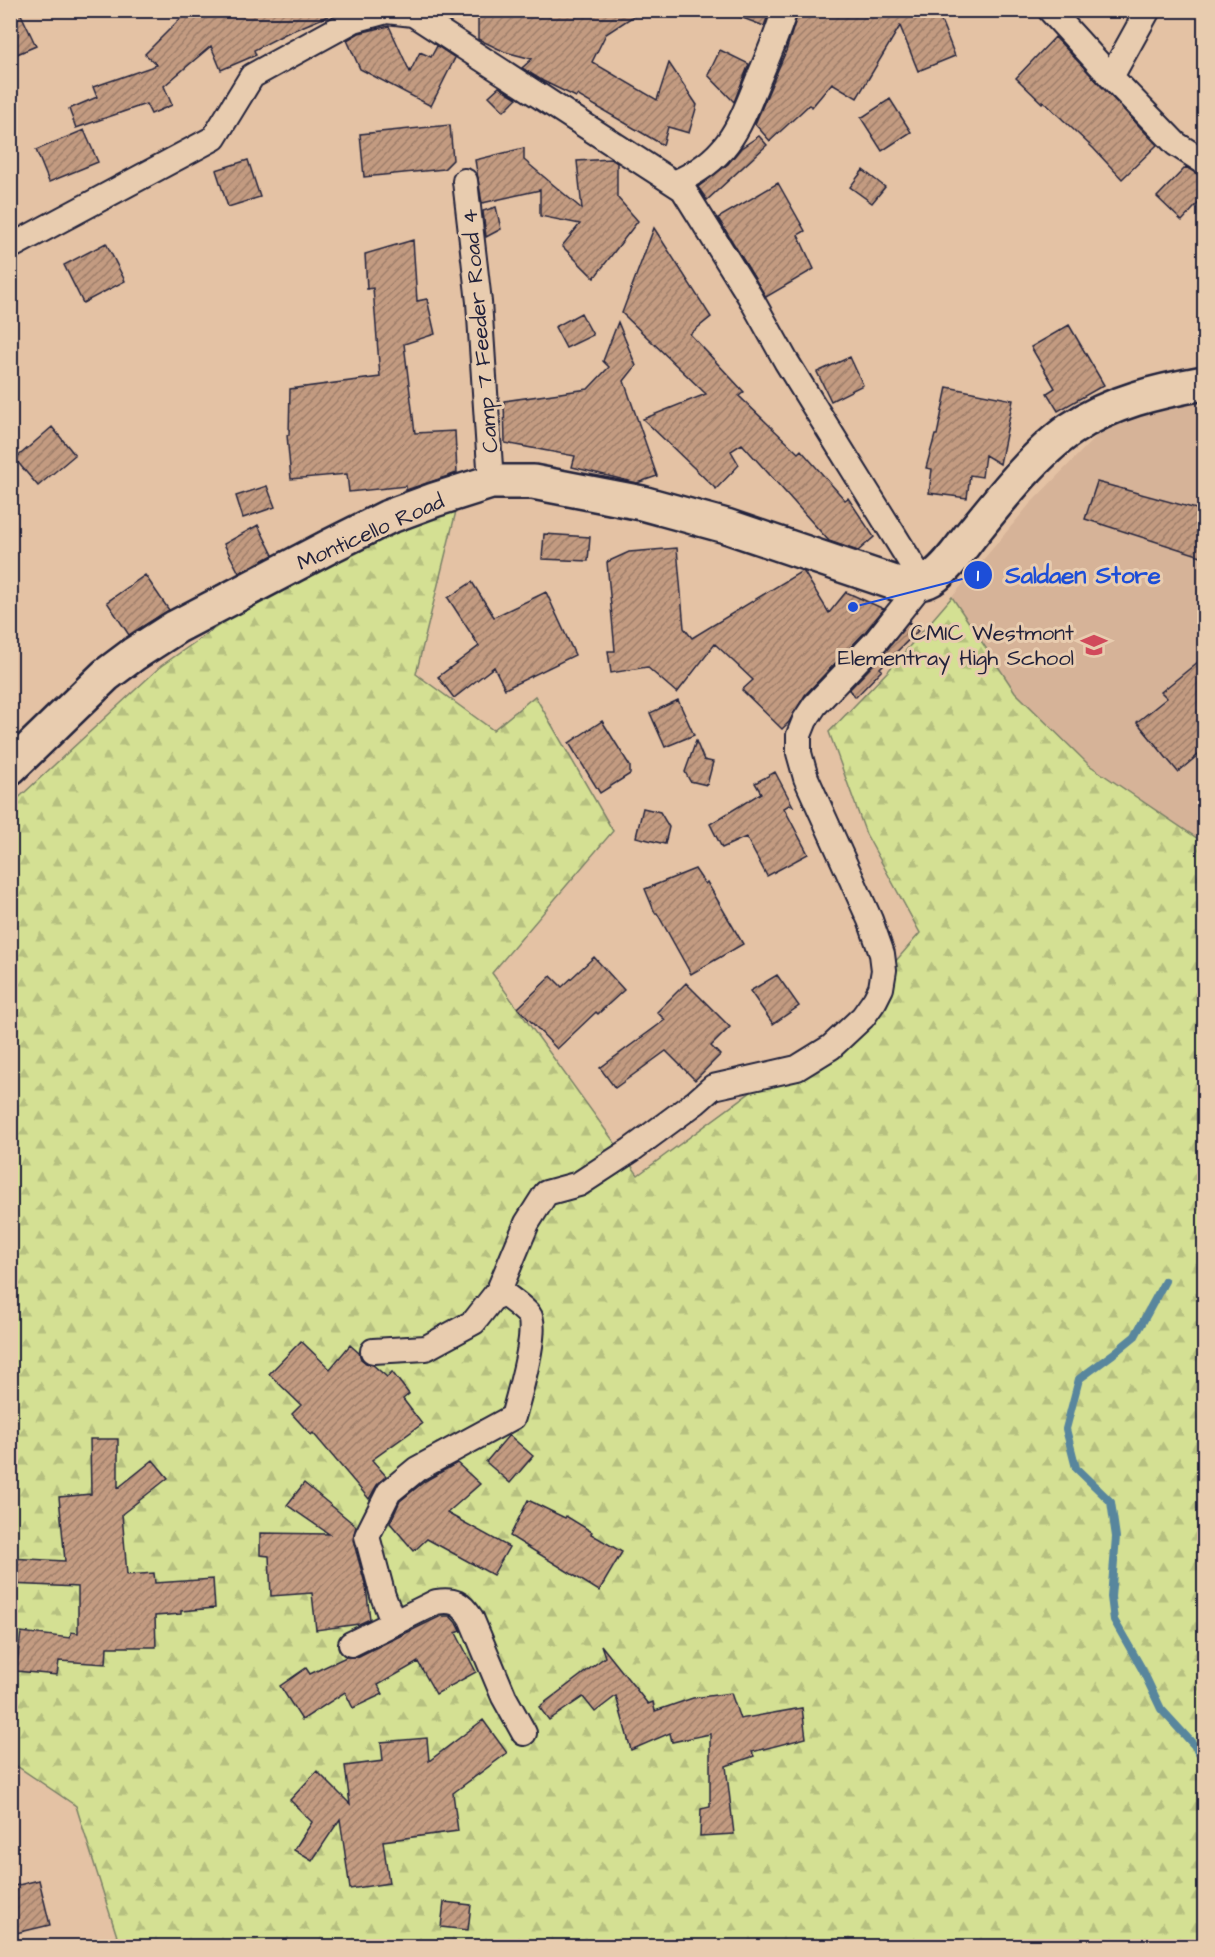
<svg xmlns="http://www.w3.org/2000/svg" width="1215" height="1957" font-family="'Architects Daughter',sans-serif">
	<style>
		.built { fill: #d6b398 }
		.forest { fill: url(#forest-firs); stroke: #7b8167; stroke-width: 1.5 }
		.lines { fill: none; stroke-linecap: round; stroke-linejoin: round }
		.stream { stroke: #59869d; stroke-width: 8 }
		.building { fill: url(#building-hatch); stroke: #22223b; stroke-width: 1.5 }
		.street-casing { stroke: #22223b; stroke-width: 28 }
		.secondary-casing { stroke: #22223b; stroke-width: 38 }
		.street { stroke: #e8ccaf; stroke-width: 24 }
		.secondary { stroke: #e8ccaf; stroke-width: 33 }
		.labels { text-anchor: middle; stroke-width: 6; stroke-linejoin: round; paint-order: stroke }
		.street-label { font-size: 22px; fill: #22223b; stroke: #e8ccaf }
		.poi-label { font-size: 22px; fill: #22223b; stroke: #e8ccaf; text-anchor: end }
		.leader { fill: none; stroke: #1d4ed8; stroke-width: 2 }
		.callout-dot { fill: #1d4ed8; stroke: #e8ccaf; stroke-width: 2 }
		.mark-label { font-size: 18px; text-anchor: middle; font-weight: bold; fill: #fff }
		.callout-label { font-size: 24px; text-anchor: middle; font-weight: bold; fill: #1d4ed8; stroke: #e8ccaf; stroke-width: 6; stroke-linejoin: round; paint-order: stroke }
	</style>
	<defs>
		<pattern id="forest-firs" width="22" height="20" patternUnits="userSpaceOnUse" patternTransform="scale(1.5)"><rect width="22" height="20" fill="#d4e093"/><path d="M5 1l3.5 6h-7zM16 11l3.5 6h-7z" fill="#b6c080"/></pattern>
		<pattern id="building-hatch" width="6" height="6" patternUnits="userSpaceOnUse" patternTransform="scale(1.5)"><rect width="6" height="6" fill="#c39b81"/><path d="M-1 1l2-2M0 6l6-6M5 7l2-2" fill="none" stroke="#9e7e6b"/></pattern>
	</defs>
	<rect width="100%" height="100%" fill="#e4c2a4"/>
	<filter id="ink" filterUnits="userSpaceOnUse"><feTurbulence type="fractalNoise" baseFrequency=".0167" numOctaves="2"/><feDisplacementMap in="SourceGraphic" scale="12" xChannelSelector="R" yChannelSelector="G"/><feConvolveMatrix kernelMatrix="1 2 1 2 8 2 1 2 1" color-interpolation-filters="sRGB"/></filter>
	<g filter="url(#ink)">
		<path class="built" d="M1204 396V843L1089 765 1015 692 952 597 1029 505 1116 416Z"/>
		<path class="forest" d="M460 495 416 674 493 730 535 696 613 831 492 973 638 1175 838 1028 920 933 866 834 829 732 889 670 952 597 1015 692 1089 765 1204 843V1946H120L76 1806 11 1762V805L161 666 251 603Z"/>
		<g class="lines">
			<path class="stream" d="M1165 1281 1135 1336 1113 1354 1079 1379 1066 1429 1076 1468 1111 1502 1116 1537 1111 1597 1114 1620 1142 1669 1161 1709 1194 1745 1204 1760"/>
		</g>
		<path class="building" d="M10 10H19L36 46 10 57Z
			M189 10 340 11 287 33 254 50 256 55 221 70 211 46 164 86 172 105 151 114 146 104 76 128 69 109 97 97 93 87 157 65 145 54Z
			M478 10H643L606 34 592 62 657 100 669 63 697 105 689 133 668 127 663 145 577 95 576 97 543 81 522 68 532 59 505 52 478 39Z
			M728 10H770L764 26 727 12Z
			M799 10H937L955 56 918 71 900 26 857 98 832 83 812 107 809 105 770 141 755 124 786 51Z
			M389 26 410 72 420 52 431 57 437 46 455 58 431 106 360 69 347 40 359 33Z
			M1055 37 1157 145 1122 179 1093 148 1043 101 1042 103 1016 78Z
			M720 50 749 64 734 102 708 75Z
			M499 87 517 98 504 111 489 96Z
			M890 99 911 132 882 151 861 118Z
			M450 125 453 160 444 169 364 177 360 134Z
			M84 130 98 162 49 182 36 150Z
			M759 136 767 145 707 200 698 187 728 164 741 148Z
			M524 148V160L582 209 577 161 611 159 617 163V197L638 221 594 278 562 246 580 224 540 216V190L482 203 475 160Z
			M248 160 260 197 228 207 216 170Z
			M1186 167 1197 174 1204 176V197L1182 221 1157 197Z
			M863 170 885 187 872 203 850 187Z
			M778 183 805 231 798 235 814 269 766 297 718 218Z
			M496 207 501 229 486 237 483 211Z
			M654 228 711 317 690 334 744 392 739 396 798 453 801 450 845 500 848 498 874 537 858 551 829 541 742 444 731 451 739 465 716 489 643 419 706 394 622 313Z
			M413 240 417 301 427 299 435 334 404 344 415 433 455 431 457 473 406 490V486L349 492 347 474 291 479 287 435H289L290 389 380 377 373 288 367 289 365 254Z
			M106 243 125 281 83 303 64 265Z
			M581 313 593 335 566 348 555 327Z
			M618 322 636 366 624 381 657 476 637 483 572 467 575 456 505 443 504 401 588 389 609 367 603 361Z
			M1069 325 1104 385 1058 411 1047 393 1055 388 1031 347Z
			M850 357 863 385 831 401 817 372Z
			M947 387 1013 400 1000 464 985 455 982 477 970 475 967 498 929 493 932 469 926 468 935 435H937Z
			M52 427 75 455 38 486 15 459Z
			M1097 482 1204 511V557L1085 519Z
			M267 486 275 507 243 518 236 496Z
			M258 525 273 555 239 573 224 544Z
			M544 534 590 537 588 561 542 559Z
			M677 548 684 628 692 638 802 571 804 572 829 613 846 592 884 609 865 632 805 695 789 722 782 729 742 690 753 680 715 644 677 693 647 667 611 673 608 651H615L607 562 629 552Z
			M145 575 169 610 129 635 107 602Z
			M472 582 494 617 546 592 575 655 505 689 494 667 454 698 438 677 479 646 448 598Z
			M909 622 918 631 880 668 882 670 856 697 849 690 886 651Z
			M1204 657V750L1178 772 1137 722 1167 698 1161 692Z
			M678 700 694 735 665 747 650 713Z
			M602 721 630 766V774L600 793 569 743Z
			M696 741 704 760 713 762 707 785 690 781 685 772Z
			M775 772 793 806 789 805 784 808 808 854 767 876 746 837 722 848 710 824 761 793 755 783Z
			M643 808 660 812 669 827 665 844 636 837Z
			M695 869 705 884 707 882 743 944 691 974 657 913H655L645 889Z
			M594 957 624 990 598 1014 596 1012 557 1049 518 1008 551 976 562 987Z
			M777 975 799 1006 773 1024 750 991Z
			M686 983 730 1027 711 1046 720 1055 695 1080 666 1051 615 1088 600 1068 665 1020 657 1012Z
			M301 1341 330 1369 350 1345 359 1353 361 1359 366 1363 373 1365 387 1377 392 1372 409 1394 403 1399 422 1424 372 1460 386 1476 377 1485 369 1499 313 1433 311 1435 292 1414 301 1405 269 1374Z
			M509 1435 533 1456 510 1483 486 1462Z
			M90 1439H118V1488L153 1460 168 1478 122 1514 127 1575 154 1573 155 1583 213 1579 215 1608 181 1611V1614L155 1616 156 1647H107L106 1664 59 1661 57 1675 16 1671 21 1632 70 1638 71 1632 78 1633V1587L10 1584V1558L65 1561 59 1497 91 1494Z
			M457 1463 480 1484 447 1513 509 1547 493 1575 427 1539 414 1551 390 1523 400 1501 425 1481Z
			M304 1483 356 1526 353 1540 366 1587 370 1619 359 1624 316 1630 312 1593 271 1596 269 1556 260 1555V1533L329 1534 287 1505Z
			M528 1500 565 1518 566 1516 592 1532 591 1534 622 1552 599 1591 510 1536Z
			M441 1616H450L458 1625 461 1631 456 1633 476 1672 436 1694 418 1662 378 1685 383 1694 353 1708 345 1692 302 1720 280 1686 306 1668 310 1674 346 1657H357Z
			M601 1645 648 1704 653 1702 655 1711 693 1698 731 1693 740 1719 802 1708 806 1738 752 1752 754 1756 726 1766 734 1834 700 1836 701 1809 710 1807V1734L672 1742 670 1733 631 1750 616 1696 595 1712 583 1697 549 1720 539 1707 605 1657Z
			M483 1720 507 1753 453 1793 458 1831 383 1841 389 1883 350 1889 340 1819 312 1861 294 1850 312 1822 290 1800 317 1771 350 1804 345 1766 383 1761 381 1742 427 1738 429 1761Z
			M39 1880 50 1925 16 1933 10 1912V1887Z
			M444 1902 471 1905 468 1930 441 1927Z"/>
		<g class="lines">
			<g class="street-casing">
				<path id="street" d="M1050 10 1111 77 1176 144 1204 162
					M1111 77 1148 10
					M465 181 479 302 491 482
					M674 183C727 160 738 130 758 80 768 57 777 34 785 10
					M10 247 214 138 252 76 354 20 387 11 413 14 683 189 749 295 786 361 923 582 876 641 815 705 805 720 799 735V753L806 778 870 920 882 954 884 970 881 988 875 1000 863 1017 831 1047 797 1068 713 1087 696 1102 631 1150 579 1184 546 1193 527 1223 499 1290 474 1322 426 1348 373 1351
					M393 1622 383 1596 367 1536 389 1492 417 1469 513 1417C518 1399 539 1328 529 1315 523 1307 507 1297 499 1290
					M351 1644 436 1602C454 1599 461 1603 471 1618L504 1697 524 1733"/>
			</g>
			<g class="secondary-casing">
				<path id="secondary" d="M10 768 106 675 134 654 176 627 332 545 388 517 434 500 491 482H533L642 503 726 526 895 583C907 584 921 585 931 579 948 568 961 547 974 531 1000 499 1037 452 1071 429 1110 402 1159 391 1204 383"/>
			</g>
			<use href="#street" class="street"/>
			<use href="#secondary" class="secondary"/>
		</g>
	</g>
	<defs>
		<g id="school-bare" transform="scale(2.07)"><path d="M0-5L7-2L0 1L-7-2ZM-4 1L0 2.5L4 1V4Q0 6-4 4Z" fill="#d1495b" stroke="#e8ccaf" stroke-width="2.5" paint-order="stroke"/></g>
	</defs>
	<g fill-rule="evenodd">
		<use href="#school-bare" x="1094" y="645"/>
	</g>
	<g class="labels">
		<g class="street-label">
			<text transform="translate(479 331) rotate(-95)" y="8">Camp 7 Feeder Road 4</text>
			<text transform="translate(370 531) rotate(-24)" y="8">Monticello Road</text>
		</g>
		<g class="poi-label">
			<text x="1074" y="640">CMIC Westmont<tspan x="1074" dy="25">Elementray High School</tspan></text>
		</g>
	</g>
	<path class="leader" d="M853 607L978 575"/>
	<g class="callout-dot">
		<circle cx="853" cy="607" r="6"/>
		<circle cx="978" cy="575" r="15"/>
	</g>
	<g class="mark-label">
		<text x="978" y="581">1</text>
	</g>
	<g class="callout-label">
		<text x="1083" y="583">Saldaen Store</text>
	</g>
	<rect width="1215" height="1957" fill="none" stroke="#e8ccaf" stroke-width="36"/>
	<rect x="18" y="18" width="1179" height="1921" fill="none" stroke="#22223b" stroke-width="2" filter="url(#ink)"/>
</svg>
